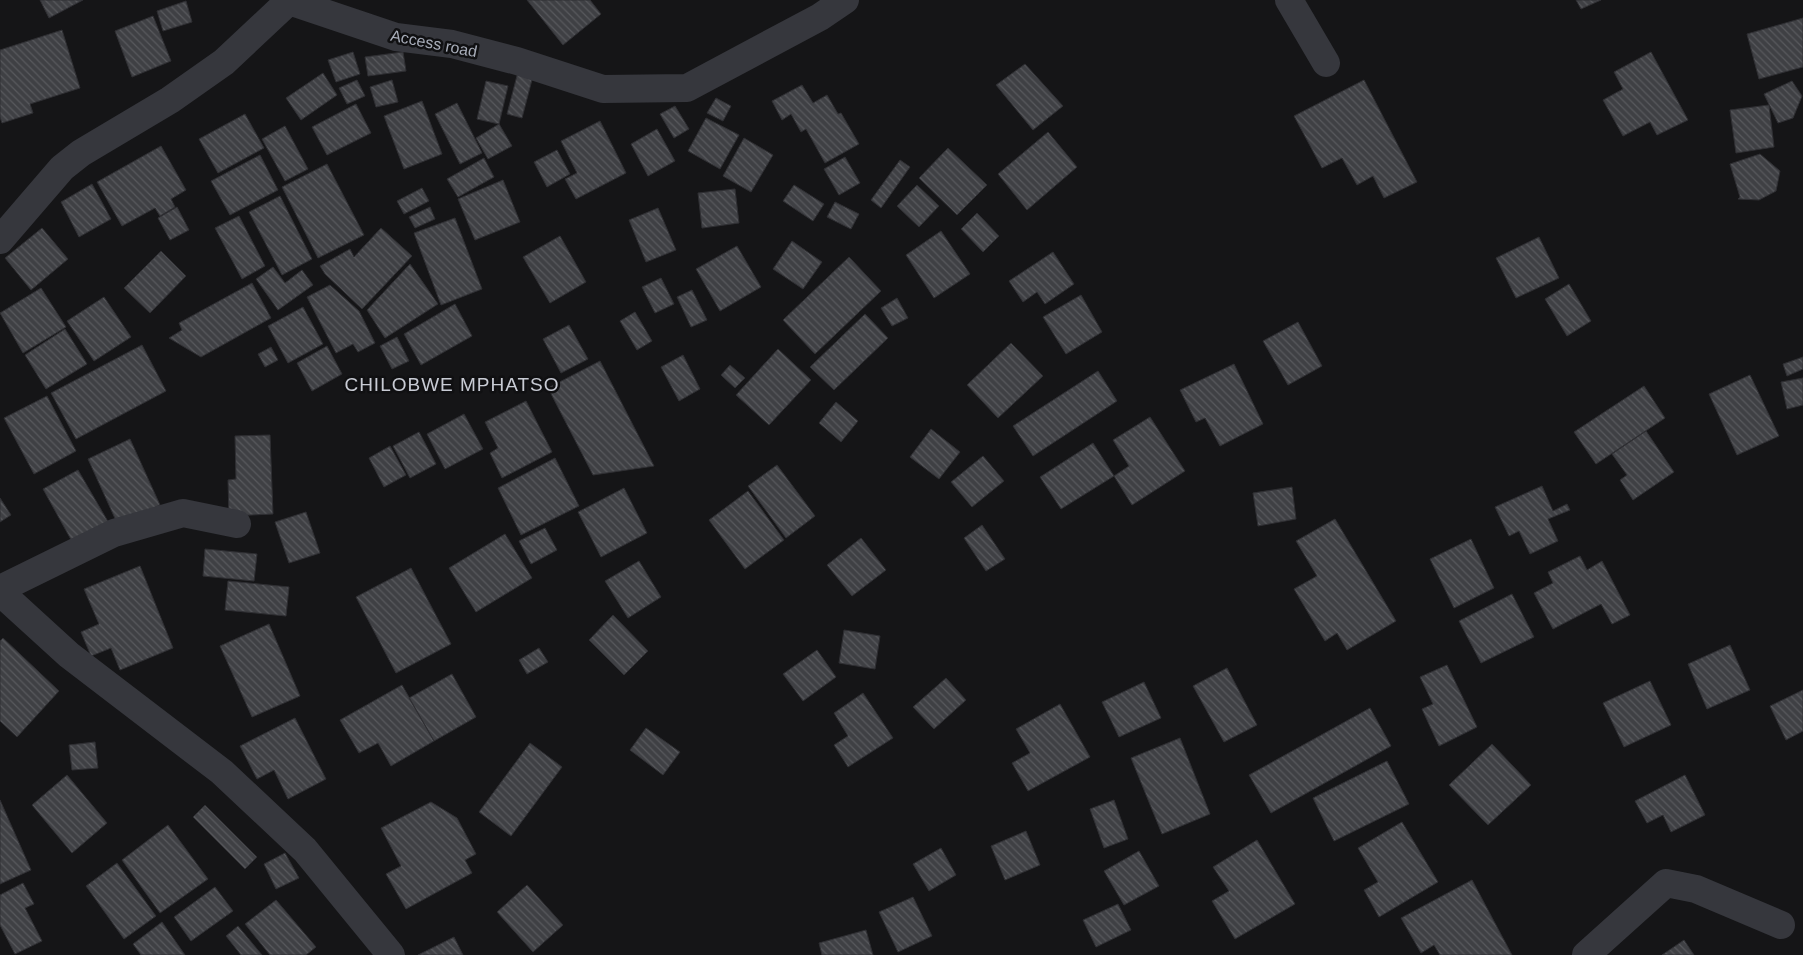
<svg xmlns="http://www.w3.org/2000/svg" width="1803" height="955" font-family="Arial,sans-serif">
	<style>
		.building { fill: url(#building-back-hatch); stroke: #2f2f33 }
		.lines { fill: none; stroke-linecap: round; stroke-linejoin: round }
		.minor { stroke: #36373d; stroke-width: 28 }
		.labels { text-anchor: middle; stroke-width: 5; stroke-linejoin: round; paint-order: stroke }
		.street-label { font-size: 16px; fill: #a7acb8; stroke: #101012 }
		.quarter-label { font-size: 19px; letter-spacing: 1px; fill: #c8cbd4; stroke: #101012 }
	</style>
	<defs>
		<pattern id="building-back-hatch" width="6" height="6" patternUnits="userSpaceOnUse" patternTransform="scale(1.25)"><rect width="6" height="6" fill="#3f4044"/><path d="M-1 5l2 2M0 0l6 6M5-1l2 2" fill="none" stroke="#58595d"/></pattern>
	</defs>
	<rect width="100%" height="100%" fill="#151517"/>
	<path class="building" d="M40 0H83L49 18Z
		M527 0H590L601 14 563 45Z
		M1576 0H1601L1581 9Z
		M186 1 192 22 163 31 157 11Z
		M153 16 171 61 132 77 115 31Z
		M1803 18V67L1759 79 1747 34Z
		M62 30 80 88 30 104 33 113 2 123 0 117V50Z
		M353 52 360 74 336 82 328 60Z
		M403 52 406 71 368 76 365 57Z
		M1651 52 1688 120 1657 135 1650 122 1623 136 1603 100 1623 89 1614 72Z
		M1025 64 1063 106 1033 130 996 85Z
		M519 68 534 72 522 118 507 114Z
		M323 73 337 95 301 120 286 98Z
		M357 80 365 96 347 104 339 88Z
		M392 80 398 102 376 107 370 87Z
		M1364 80 1417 182 1384 198 1373 176 1357 185 1342 158 1322 168 1294 116Z
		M486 81 508 86 499 124 477 119Z
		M1792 81 1802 96 1793 118 1778 123 1764 94Z
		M802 85 813 103 827 95 838 114 841 113 859 144 825 163 806 129 801 132 791 114 782 120 772 101Z
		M716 98 731 106 723 121 707 113Z
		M422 101 442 154 404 169 384 116Z
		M457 103 482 153 460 164 435 114Z
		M356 104 371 133 327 155 312 127Z
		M1769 105 1774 147 1736 153 1730 110Z
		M675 106 689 129 674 138 660 114Z
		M245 114 264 148 218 173 199 139Z
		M706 118 739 135 720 169 688 151Z
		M600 121 626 173 576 199 565 179 577 173 561 141Z
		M499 124 512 146 488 159 476 138Z
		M285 126 308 169 285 181 262 139Z
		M657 129 675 161 648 176 631 144Z
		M1048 132 1077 167 1027 210 998 174Z
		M744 138 773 155 751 192 723 176Z
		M161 146 186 190 171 199 175 207 160 216 155 208 122 226 97 182Z
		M948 148 987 185 957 215 919 178Z
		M557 150 570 174 547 187 534 162Z
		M1760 154 1780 171 1776 191 1759 200 1738 199 1740 197 1730 164Z
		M260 155 278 190 230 215 211 181Z
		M845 157 860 183 839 195 824 169Z
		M484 158 494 177 458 197 447 179Z
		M900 160 910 167 881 208 871 200Z
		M327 164 364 235 318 258 282 187Z
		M503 180 520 222 475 240 458 199Z
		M92 184 111 219 79 237 61 202Z
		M794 185 824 204 813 221 783 201Z
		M917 185 939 206 919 227 897 206Z
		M422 188 429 201 404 214 397 201Z
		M735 189 739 223 702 228 698 193Z
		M280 196 312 259 282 275 249 212Z
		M835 202 859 214 851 229 827 217Z
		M177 207 189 230 170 240 158 218Z
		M430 207 435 219 415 228 409 217Z
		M658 208 676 250 646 262 629 220Z
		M977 213 999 236 983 252 961 229Z
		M239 216 265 266 242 279 215 228Z
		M455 218 482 289 441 305 414 233Z
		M42 228 68 259 31 290 5 258Z
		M381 228 412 256 362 309 325 274 320 266 350 249 354 257Z
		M941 231 970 274 934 298 906 255Z
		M560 236 586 282 550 303 523 257Z
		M1539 237 1559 278 1516 298 1496 258Z
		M792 241 822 262 803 289 773 269Z
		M737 246 761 287 720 311 696 269Z
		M161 251 186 276 150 313 124 288Z
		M1053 252 1074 284 1045 304 1037 292 1023 302 1009 281Z
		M849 257 881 291 815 354 783 320Z
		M410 264 438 304 385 338 367 310Z
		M273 267 285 283 302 270 313 285 278 310 256 279Z
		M661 278 674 304 655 313 642 287Z
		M252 283 271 318 201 357 169 338 182 330 179 323Z
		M1569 284 1591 321 1567 336 1545 299Z
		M330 285 359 311 375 343 358 352 353 344 336 353 307 297Z
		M41 288 66 327 23 353 0 313Z
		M692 290 707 320 691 327 677 297Z
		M1081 295 1102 332 1066 354 1043 317Z
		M104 297 131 337 94 361 67 321Z
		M897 298 908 318 892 326 881 308Z
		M455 304 472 336 421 365 404 334Z
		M303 307 323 344 288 363 268 326Z
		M635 312 652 341 637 350 620 321Z
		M865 314 888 338 834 390 810 367Z
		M1298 322 1322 366 1288 385 1263 341Z
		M569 325 588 359 561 373 543 339Z
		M65 329 87 364 46 389 25 355Z
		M397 337 409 361 392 369 380 346Z
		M1011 343 1043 376 998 418 967 385Z
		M142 345 166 391 76 439 51 393Z
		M327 346 342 374 312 391 297 363Z
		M271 347 278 360 265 367 258 354Z
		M778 349 811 380 769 425 736 395Z
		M683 355 700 389 679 401 661 367Z
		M1803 357V369L1787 376 1783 364Z
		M600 361 654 466 593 475 548 388Z
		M1234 364 1263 424 1220 446 1205 418 1196 422 1180 390Z
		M730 365 745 378 735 388 721 375Z
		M1098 371 1117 401 1033 456 1013 426Z
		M1750 375 1779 436 1737 455 1709 394Z
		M1803 378V405L1787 409 1781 382Z
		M1644 386 1665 418 1596 464 1574 432Z
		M47 396 76 451 34 474 4 418Z
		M526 401 552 452 502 478 490 453 498 448 485 422Z
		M836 402 858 421 841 442 819 423Z
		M464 414 483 449 445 469 427 434Z
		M1150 417 1185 471 1132 505 1114 476 1129 466 1113 440Z
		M931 429 960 452 939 479 910 457Z
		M1646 431 1674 472 1633 500 1620 480 1627 475 1612 454Z
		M419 432 436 464 410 478 393 446Z
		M270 435 273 514 229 516 228 480 236 479 235 436Z
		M130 439 160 505 118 525 88 459Z
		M1093 443 1114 476 1061 509 1040 477Z
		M390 446 406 475 384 487 369 458Z
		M983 456 1004 481 972 507 951 482Z
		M555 458 579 506 521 535 498 488Z
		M777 465 815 516 786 538 748 486Z
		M78 470 110 525 74 545 43 489Z
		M1542 486 1553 511 1567 504 1570 510 1548 519 1558 541 1530 554 1519 531 1509 536 1495 507Z
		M1292 487 1296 519 1258 526 1253 493Z
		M624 488 647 533 601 557 578 512Z
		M748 491 784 540 745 569 709 520Z
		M0 498 11 515 0 522Z
		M306 512 320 553 289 563 275 522Z
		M1335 519 1396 621 1347 650 1337 633 1325 641 1294 589 1317 576 1296 541Z
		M982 525 1005 559 986 571 964 538Z
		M545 528 557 550 531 564 519 541Z
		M505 534 532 578 476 612 449 568Z
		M861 538 886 570 852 596 827 565Z
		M1471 539 1494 588 1454 608 1430 559Z
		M205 549 257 554 254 581 203 576Z
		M1580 556 1587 570 1602 561 1630 615 1612 624 1601 604 1553 629 1534 593 1553 583 1548 572Z
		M639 561 661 597 628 618 605 581Z
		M140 566 173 648 120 670 111 648 91 656 81 632 99 624 84 589Z
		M411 568 451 644 396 673 356 597Z
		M228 581 289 587 286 616 225 610Z
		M1512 594 1534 637 1481 663 1459 621Z
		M613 615 648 651 624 675 589 640Z
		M269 624 300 696 252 717 220 646Z
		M844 630 880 636 875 669 839 663Z
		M3 638 59 691 17 737 0 721V641Z
		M1730 645 1750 690 1707 709 1688 664Z
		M539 648 548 662 527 674 519 660Z
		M817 650 836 677 803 701 783 674Z
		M1447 665 1477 727 1439 746 1422 709 1433 704 1420 677Z
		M1227 668 1257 725 1224 742 1193 686Z
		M452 674 476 717 434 741 409 698Z
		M946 678 966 700 934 729 913 707Z
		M1650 681 1671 725 1624 747 1603 703Z
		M1144 682 1161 718 1119 737 1102 702Z
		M402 685 434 741 391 766 378 743 359 753 340 720Z
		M1803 690V731L1786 740 1770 706Z
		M863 693 893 738 848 767 834 745 848 736 834 713Z
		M1060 704 1090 757 1028 791 1012 763 1030 753 1016 729Z
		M1370 708 1391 746 1271 813 1249 775Z
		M295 718 326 779 288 799 274 770 257 779 240 746Z
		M646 728 680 752 663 775 630 750Z
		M1180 738 1210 814 1162 834 1131 758Z
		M95 742 98 768 72 770 69 745Z
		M530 743 562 767 511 836 479 812Z
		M1492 744 1531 785 1488 825 1449 785Z
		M1387 761 1409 804 1334 841 1313 798Z
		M67 775 107 823 72 853 32 805Z
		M1685 775 1705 815 1671 832 1663 815 1647 823 1635 801Z
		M0 800 31 870 0 884Z
		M1114 800 1128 839 1104 848 1090 809Z
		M431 802 457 818 476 854 465 860 472 873 406 909 386 874 401 866 381 828Z
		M205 805 257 857 245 869 193 817Z
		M1402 822 1438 882 1379 917 1364 890 1378 882 1358 848Z
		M168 825 208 879 160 913 122 860Z
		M1026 831 1040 865 1005 880 991 846Z
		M1257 840 1295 904 1235 939 1212 901 1229 891 1213 867Z
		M941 848 956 875 929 891 913 864Z
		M1139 851 1159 886 1124 905 1104 871Z
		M285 853 299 878 276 889 264 864Z
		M117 863 156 916 124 939 86 886Z
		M1472 880 1512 955H1440L1434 945 1421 953 1401 918Z
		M23 883 34 904 25 908 42 941 15 954 0 925V895Z
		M527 885 563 925 533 952 497 912Z
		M215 887 233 911 191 941 174 917Z
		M913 897 932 936 898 952 879 912Z
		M276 900 316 947 306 955H270L245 924Z
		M1118 904 1131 930 1096 947 1083 920Z
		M162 922 185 955H141L133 944Z
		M238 926 262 955H241L226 936Z
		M866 930 873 955H822L819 943Z
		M454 937 463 955H418Z
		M1684 940 1694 955H1662Z"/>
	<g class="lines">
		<path class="minor" d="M1289 0 1326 63
			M289 1 396 37 452 44 517 61 603 89 687 88 820 17 845 0
			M0 240 62 168 81 153 170 100 224 62 289 1
			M0 589 114 533 183 513 237 524
			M0 592 69 655 222 772 305 850 391 955
			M1586 955 1666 883 1696 889 1781 925"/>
	</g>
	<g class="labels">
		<g class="street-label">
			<text transform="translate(434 43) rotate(11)" y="6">Access road</text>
		</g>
		<g class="quarter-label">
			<text x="452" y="391">CHILOBWE MPHATSO</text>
		</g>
	</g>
</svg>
